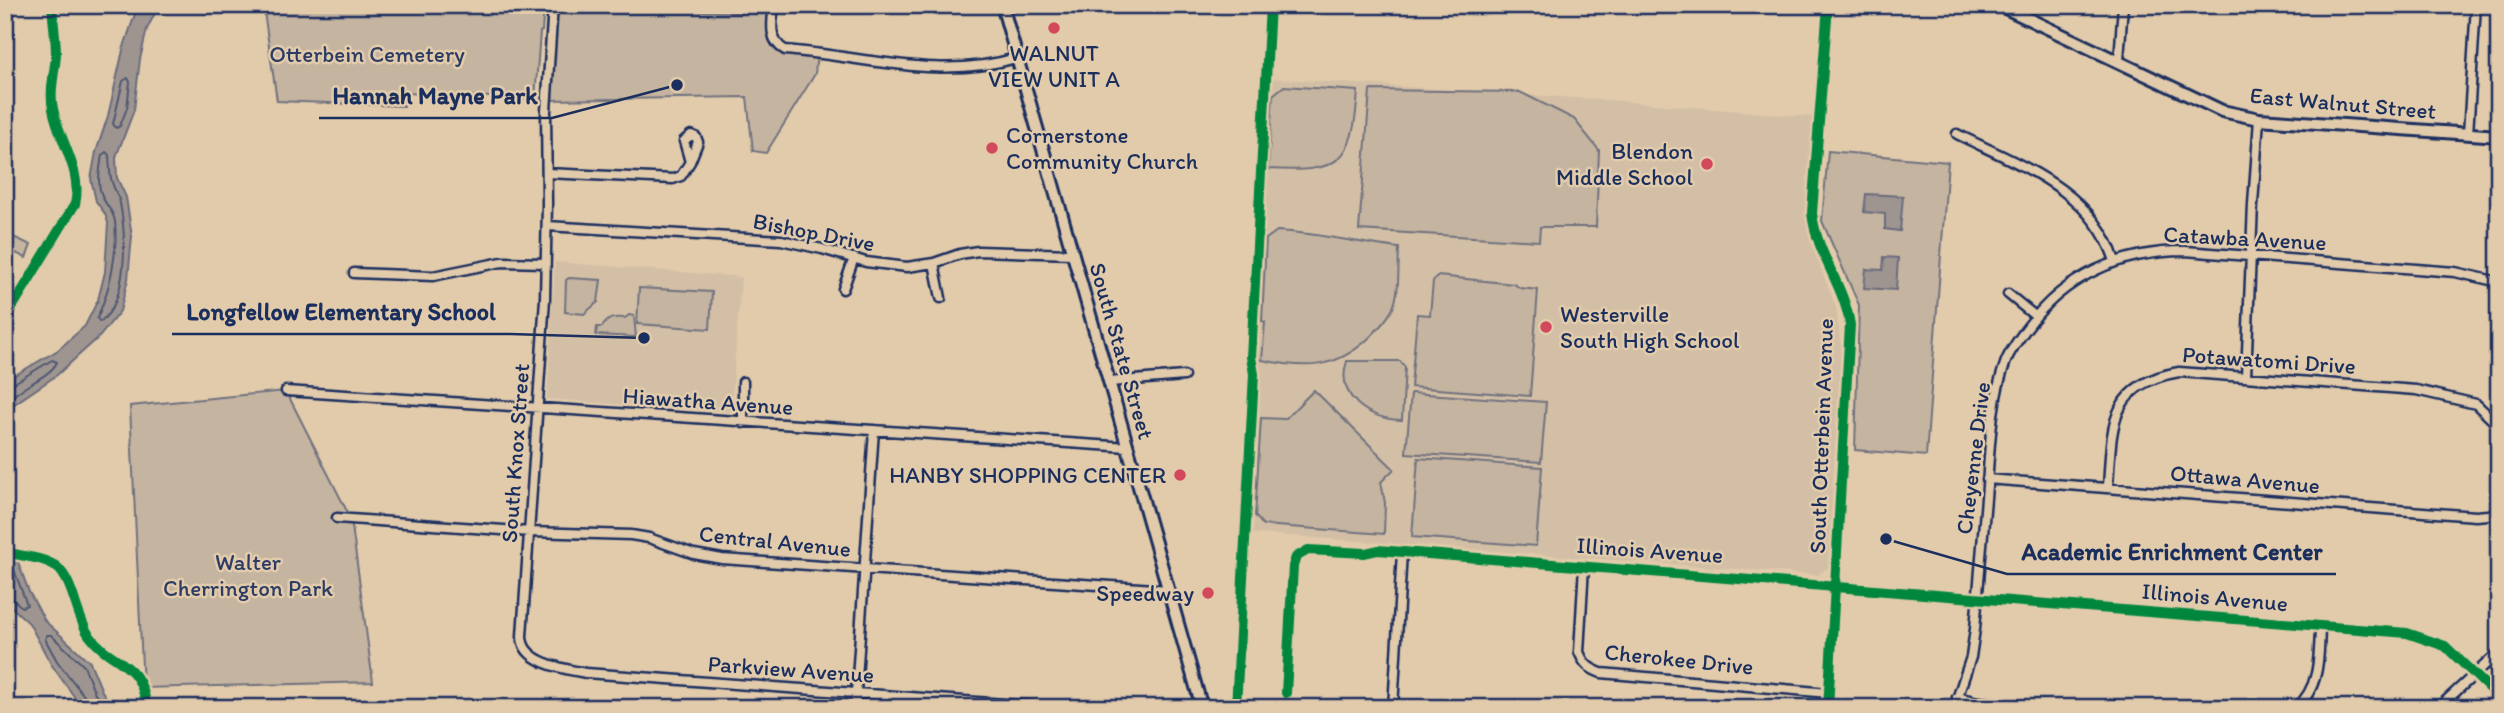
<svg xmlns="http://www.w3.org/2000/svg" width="2504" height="713" font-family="Itim,sans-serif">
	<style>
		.built { fill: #d3bfa5 }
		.green { fill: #c5b4a0; stroke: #70727f; stroke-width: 2 }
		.water { fill: #9e9591; stroke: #6a6c7d; stroke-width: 2 }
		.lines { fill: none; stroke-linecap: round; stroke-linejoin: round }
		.shore { stroke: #4f5872; stroke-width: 2 }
		.minor-casing { stroke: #1b2f5e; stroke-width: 13 }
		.major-casing { stroke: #1b2f5e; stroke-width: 16 }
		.minor { stroke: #e2cbab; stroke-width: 8 }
		.major { stroke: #e2cbab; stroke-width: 10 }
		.cycleway-casing { stroke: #e2cbab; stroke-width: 15 }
		.cycleway { stroke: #00873e; stroke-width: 10 }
		.poi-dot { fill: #d1495b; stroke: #e2cbab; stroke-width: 2.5 }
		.labels { text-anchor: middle; stroke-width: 5; stroke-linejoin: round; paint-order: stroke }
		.poi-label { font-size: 23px; fill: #1b2f5e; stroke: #e2cbab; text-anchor: end }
		.park-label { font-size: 23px; fill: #2c3c65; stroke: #e2cbab }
		.street-label { font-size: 23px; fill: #1b2f5e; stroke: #e2cbab }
		.leader { fill: none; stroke: #1b2f5e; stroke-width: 2.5 }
		.callout-dot { fill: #1b2f5e; stroke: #e2cbab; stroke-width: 2.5 }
		.callout-label { font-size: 24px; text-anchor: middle; font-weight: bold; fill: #1b2f5e; stroke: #e2cbab; stroke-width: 5; stroke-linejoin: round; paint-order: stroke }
	</style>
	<rect width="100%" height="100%" fill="#e2cbab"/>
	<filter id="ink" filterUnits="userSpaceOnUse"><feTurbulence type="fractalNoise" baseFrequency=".0143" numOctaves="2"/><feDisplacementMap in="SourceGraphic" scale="14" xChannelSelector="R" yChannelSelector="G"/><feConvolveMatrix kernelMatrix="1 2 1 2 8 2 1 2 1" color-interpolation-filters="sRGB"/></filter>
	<g filter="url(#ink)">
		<path class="built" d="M1268 78 1607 100 1813 117 1807 224 1810 241 1836 307 1841 347 1828 568 1818 575 1247 533 1254 374 1251 357Z
			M555 262 741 277 731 412 547 399Z"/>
		<path class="green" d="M263 5H544L542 31 540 32 535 99 405 93 404 106 277 101Z
			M553 7 773 13 777 44 817 53 815 74 766 153 753 151 747 97 546 100Z
			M1284 86 1358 91C1353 164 1340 173 1268 169L1273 95Z
			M1370 90 1520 92 1574 119 1599 150 1596 227H1540L1539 241 1359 230Z
			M1828 151 1948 162 1926 456 1855 450 1859 305 1822 221Z
			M1277 231C1318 233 1358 243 1399 248 1398 266 1400 291 1393 308 1388 319 1377 330 1369 338 1335 370 1305 369 1262 360L1265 322 1262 321 1266 239Z
			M11 236 31 245 26 258 5 248Z
			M1438 276 1514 284 1520 288 1538 290 1530 396 1411 387 1417 314 1430 315 1433 281Z
			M569 278 601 280 598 302 584 314 565 312 566 280Z
			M639 288 712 292 710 329 637 324Z
			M629 315 634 316 636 337 596 335 597 327H602C609 317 614 317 625 318Z
			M1347 361H1400L1405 367 1402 420C1369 420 1335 397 1347 361Z
			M1314 390 1394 469 1381 482 1385 503 1384 534 1263 525 1255 516 1261 418 1285 419Z
			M286 391 351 519 373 682 143 688 130 406Z
			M1411 393 1546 402 1541 462 1406 453Z
			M1418 458 1542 467 1536 546 1412 537Z"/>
		<path class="water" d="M138 5H159L147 29 140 59 134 110 116 157 117 178 126 197 132 236 128 279 120 311 100 336 57 375 13 405 5 419V381L58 350 85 326 98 300 105 272 108 223 105 214 96 201 91 179 96 152 108 116 123 50Z
			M1866 194 1903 196 1900 231 1885 229V214L1864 212Z
			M1884 257 1898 258 1896 290 1864 288 1866 269 1883 270Z
			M5 526 29 592 45 621 90 662 102 691 113 708H86L78 702 51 664 29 623 5 601Z"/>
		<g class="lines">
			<path class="shore" d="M128 78 130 82 127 108 120 126 116 128 113 124 123 81Z
				M106 152 109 155C110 164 109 174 112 182 114 189 118 195 120 203 126 235 129 301 100 322L97 318C110 290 118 253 115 222 114 212 107 207 103 198 96 184 100 170 102 155Z
				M5 385H11L52 360 57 362C50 378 17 387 5 404
				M5 545 27 605 22 607 11 598 5 597
				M89 708 88 701 57 661 45 639 47 635H51L84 666 95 694 105 708"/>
			<g class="minor-casing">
				<path id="minor" d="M553 5 546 111 547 204 545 299 522 636C522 663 564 669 586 673L1058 708
					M774 5C772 22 768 41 785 50 863 56 940 81 1016 58
					M1828 5 1812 213C1817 256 1844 284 1850 325L1828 708
					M2119 60 2123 5
					M1957 134C2019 165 2092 189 2115 261
					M2468 134 2476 5
					M547 173 673 179 681 176 690 162 684 141 691 135 696 137 698 142 690 162
					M547 226 781 240 822 249 866 262 907 267 934 263 960 254 978 251 1072 254
					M934 263 941 298
					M354 273 433 276 502 262 545 263
					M843 289 854 258
					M2008 294 2035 316
					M2246 377 2253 204 2259 119
					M743 382V423
					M1109 382 1184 376
					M286 391 1128 447
					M1987 479 2476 516 2499 514
					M2108 487C2112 428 2108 384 2179 372L2416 390 2476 404 2499 426
					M337 518 530 532 631 535 649 538 694 554 722 559 1169 590
					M1584 566 1579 652C1584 664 1588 668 1601 673L1829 693
					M1286 693 1293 566 1296 557 1308 550 1365 553 1378 550 2407 633 2445 646 2499 698
					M1957 697 1978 702 2036 708
					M855 708 874 430
					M1393 708 1402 552
					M1954 708 1971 657 1975 629C1979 581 1983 534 1987 486 1990 444 1991 401 2006 361 2011 349 2019 339 2026 329 2064 276 2121 251 2185 251L2455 272 2499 282
					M2296 708C2320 688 2319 656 2320 626
					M2438 708 2499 652"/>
			</g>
			<g class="major-casing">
				<path id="major" d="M1002 5 1202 708
					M1999 5 2222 111 2259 119 2499 136"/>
			</g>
			<use href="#minor" class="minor"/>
			<use href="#major" class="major"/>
			<g class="cycleway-casing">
				<path id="cycleway" d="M1828 5 1812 213C1817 256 1844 284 1850 325L1828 708
					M5 319 75 204C83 171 59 141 53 109 49 91 55 72 56 54 56 38 53 22 52 5
					M5 552C20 556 44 557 57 567 74 582 76 617 89 635 112 666 140 658 147 708
					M1286 693 1293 566 1296 557 1308 550 1365 553 1378 550 2407 633 2445 646 2499 698
					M1236 708 1254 374 1251 357 1270 5"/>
			</g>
			<use href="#cycleway" class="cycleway"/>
		</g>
	</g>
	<g class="poi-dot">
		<circle cx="1054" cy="28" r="7"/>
		<circle cx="992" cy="148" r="7"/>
		<circle cx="1707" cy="164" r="7"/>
		<circle cx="1546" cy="327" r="7"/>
		<circle cx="1180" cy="475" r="7"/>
		<circle cx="1208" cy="593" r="7"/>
	</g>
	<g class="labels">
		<g class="poi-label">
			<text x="1054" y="61" text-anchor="middle">WALNUT<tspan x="1054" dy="26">VIEW UNIT A</tspan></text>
			<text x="1006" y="143" text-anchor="start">Cornerstone<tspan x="1006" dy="26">Community Church</tspan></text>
			<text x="1693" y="159">Blendon<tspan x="1693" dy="26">Middle School</tspan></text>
			<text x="1560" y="322" text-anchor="start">Westerville<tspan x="1560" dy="26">South High School</tspan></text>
			<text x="1166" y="483">HANBY SHOPPING CENTER</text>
			<text x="1194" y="601">Speedway</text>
		</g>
		<g class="park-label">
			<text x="367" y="62">Otterbein Cemetery</text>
			<text x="248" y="570">Walter<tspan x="248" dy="26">Cherrington Park</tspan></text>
		</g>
		<g class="street-label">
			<text transform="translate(2343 103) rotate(5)" y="8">East Walnut Street</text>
			<text transform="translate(814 232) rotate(11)" y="8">Bishop Drive</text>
			<text transform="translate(2245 238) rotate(3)" y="8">Catawba Avenue</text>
			<text transform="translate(1122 351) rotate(74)" y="8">South State Street</text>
			<text transform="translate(2269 360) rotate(4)" y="8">Potawatomi Drive</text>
			<text transform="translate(708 401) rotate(4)" y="8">Hiawatha Avenue</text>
			<text transform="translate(1821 436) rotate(-88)" y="8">South Otterbein Avenue</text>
			<text transform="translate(515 453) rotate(-86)" y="8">South Knox Street</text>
			<text transform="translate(1973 458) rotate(-83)" y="8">Cheyenne Drive</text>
			<text transform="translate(2245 479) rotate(5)" y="8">Ottawa Avenue</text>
			<text transform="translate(775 541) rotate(6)" y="8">Central Avenue</text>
			<text transform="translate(1650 550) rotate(4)" y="8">Illinois Avenue</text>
			<text transform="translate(2215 597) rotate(5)" y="8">Illinois Avenue</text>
			<text transform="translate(1679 659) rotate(6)" y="8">Cherokee Drive</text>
			<text transform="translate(791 669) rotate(4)" y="8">Parkview Avenue</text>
		</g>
	</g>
	<path class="leader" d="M677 85L552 118H319M644 338L510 334H172M1886 539L2007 574H2336"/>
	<g class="callout-dot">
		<circle cx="677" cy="85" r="7"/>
		<circle cx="644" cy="338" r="7"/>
		<circle cx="1886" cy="539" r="7"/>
	</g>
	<g class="callout-label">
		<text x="435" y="104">Hannah Mayne Park</text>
		<text x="341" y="320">Longfellow Elementary School</text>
		<text x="2172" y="560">Academic Enrichment Center</text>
	</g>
	<rect width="2504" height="713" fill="none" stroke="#e2cbab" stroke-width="28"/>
	<rect x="14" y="14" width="2476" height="685" fill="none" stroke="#1b2f5e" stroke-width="2.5" filter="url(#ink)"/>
</svg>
